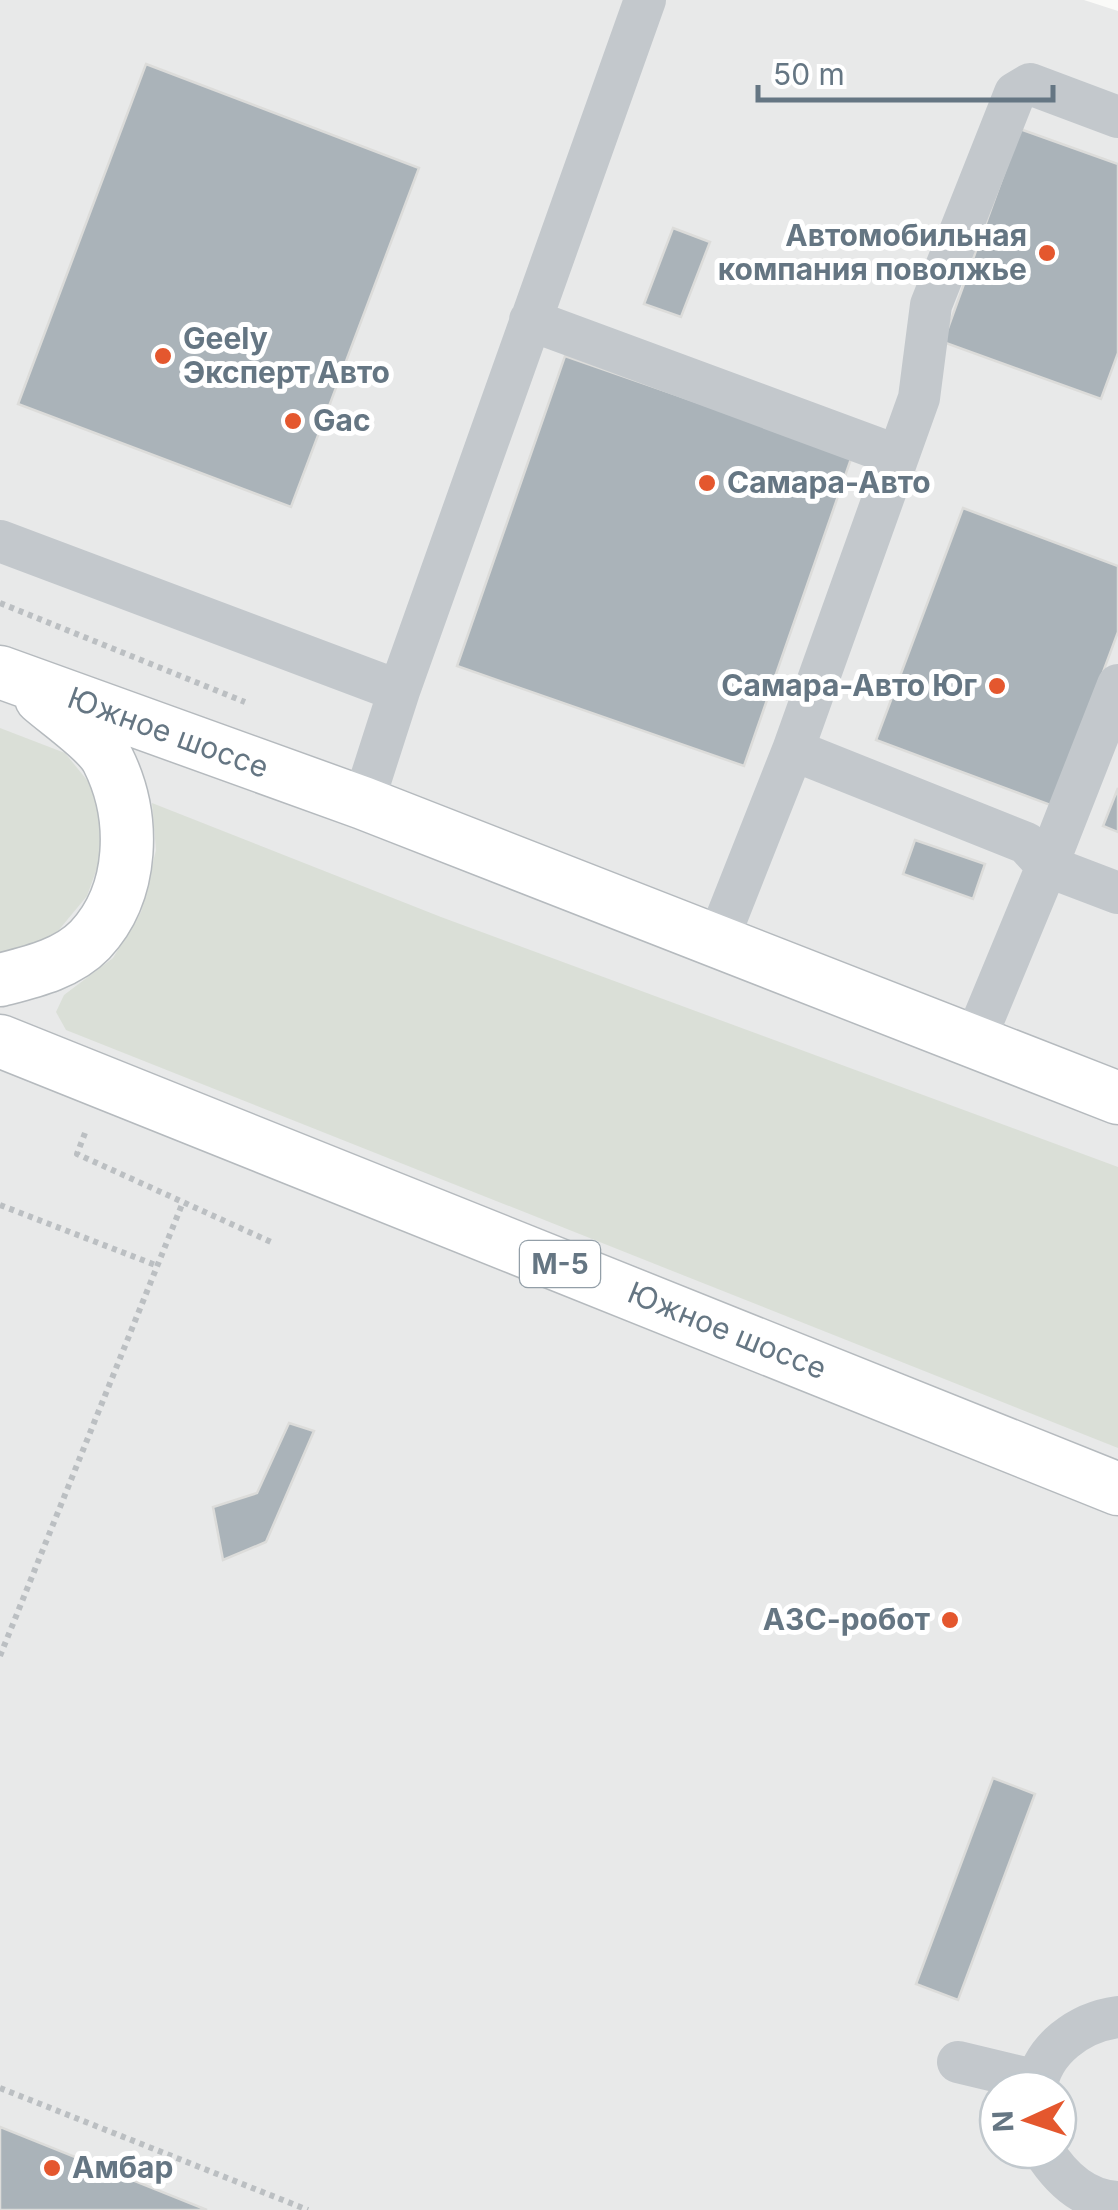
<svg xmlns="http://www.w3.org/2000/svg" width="1118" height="2210" font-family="Inter,sans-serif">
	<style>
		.built { fill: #e8e9e9; fill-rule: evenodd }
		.green { fill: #dadfd7 }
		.building { fill: #aab3b9; stroke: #dcdcda; stroke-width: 2.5 }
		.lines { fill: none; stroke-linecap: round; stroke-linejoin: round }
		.major-casing { stroke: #b5babe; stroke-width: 55 }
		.path { stroke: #bbbfc2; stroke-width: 6; stroke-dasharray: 5 5; stroke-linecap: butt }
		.minor { stroke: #c3c8cc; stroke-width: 42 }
		.major { stroke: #fff; stroke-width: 52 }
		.poi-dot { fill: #e4572e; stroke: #fff; stroke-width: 4 }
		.labels { text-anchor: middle; stroke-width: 10; stroke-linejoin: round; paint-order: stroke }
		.shield { fill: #fff; stroke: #939fa8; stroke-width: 2.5 }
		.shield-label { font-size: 28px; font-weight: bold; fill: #657683 }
		.poi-label { font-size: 30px; font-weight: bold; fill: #657683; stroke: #fff; text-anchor: start }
		.street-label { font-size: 30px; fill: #657683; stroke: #fff }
	</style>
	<rect width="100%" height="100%" fill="#fafaf8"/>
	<path class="built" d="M0 0H1084L1118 11V2210H0ZM998 2090H1058V2150H998Z"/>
	<path class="green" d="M0 728 65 753 91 785 101 813 102 854 87 896 48 943 0 963Z
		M152 803 441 917 1118 1167V1448L66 1030 56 1012 64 995 113 958 141 912 156 850Z"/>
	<path class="building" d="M146 64 419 168 291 507 18 404Z
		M1020 129 1118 164V353L1101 399 943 342Z
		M673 228 710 242 681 317 644 304Z
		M565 356 852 456 744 766 457 666Z
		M963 508 1118 566V632L1053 806 876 740Z
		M1118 788V832L1103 826Z
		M915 840 985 864 973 899 903 874Z
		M289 1423 314 1431 266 1542 223 1560 213 1507 257 1493Z
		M993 1778 1035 1794 958 2000 916 1984Z
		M0 2127 207 2210H0Z"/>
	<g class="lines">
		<g class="major-casing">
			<path id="major" d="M0 672 363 803 1118 1098
				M0 980C31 972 67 964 90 940 135 892 136 816 108 760 99 741 58 713 41 698
				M0 1041 1118 1489"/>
		</g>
		<path class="path" d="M0 603 245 702
			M85 1133 77 1154 271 1242
			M0 1205 158 1266
			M0 1656 183 1202
			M0 2088 308 2210"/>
		<path class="minor" d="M530 320 898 456
			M0 541 399 691
			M1118 685 1047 866 1118 893
			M793 750 919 398 931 305 1015 93 1030 84 1118 117
			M363 803 399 691 645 0
			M717 942 793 750 1026 843 1047 866 974 1042
			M958 2062 1037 2081
			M1036 2090C1041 2049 1080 2022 1118 2017
			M1043 2150C1060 2177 1084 2201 1118 2202"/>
		<use href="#major" class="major"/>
	</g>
	<g class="poi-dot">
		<circle cx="1047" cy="253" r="10"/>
		<circle cx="163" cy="356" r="10"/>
		<circle cx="293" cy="421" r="10"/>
		<circle cx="707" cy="483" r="10"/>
		<circle cx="997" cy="686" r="10"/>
		<circle cx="950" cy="1620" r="10"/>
		<circle cx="52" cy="2168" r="10"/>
	</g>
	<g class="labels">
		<rect class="shield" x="520" y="1241" width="80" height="46" rx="8"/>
		<g class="shield-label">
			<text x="560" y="1274">М-5</text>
		</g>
		<g class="poi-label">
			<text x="1027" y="246" text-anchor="end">Автомобильная<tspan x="1027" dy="34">компания поволжье</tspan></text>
			<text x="183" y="349">Geely<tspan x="183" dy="34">Эксперт Авто</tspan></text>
			<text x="313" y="431">Gac</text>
			<text x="727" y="493">Самара-Авто</text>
			<text x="977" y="696" text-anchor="end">Самара-Авто Юг</text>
			<text x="930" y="1630" text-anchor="end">АЗС-робот</text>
			<text x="72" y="2178">Амбар</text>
		</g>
		<g class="street-label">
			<text transform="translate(168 733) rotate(20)" y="10">Южное шоссе</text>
			<text transform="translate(727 1331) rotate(22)" y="10">Южное шоссе</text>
		</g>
	</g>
	<g transform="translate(1028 2120) rotate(267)"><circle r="48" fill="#ffffff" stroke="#c1c8cd" stroke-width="2.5"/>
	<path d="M0-8L18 38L0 25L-18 38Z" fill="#e4572e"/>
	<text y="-15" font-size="28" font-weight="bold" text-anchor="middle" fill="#657683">N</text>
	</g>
	<path d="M758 85v15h295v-15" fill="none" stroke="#657683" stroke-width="5"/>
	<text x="773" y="85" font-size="30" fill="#657683" stroke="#ffffff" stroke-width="8" paint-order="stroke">50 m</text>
</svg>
